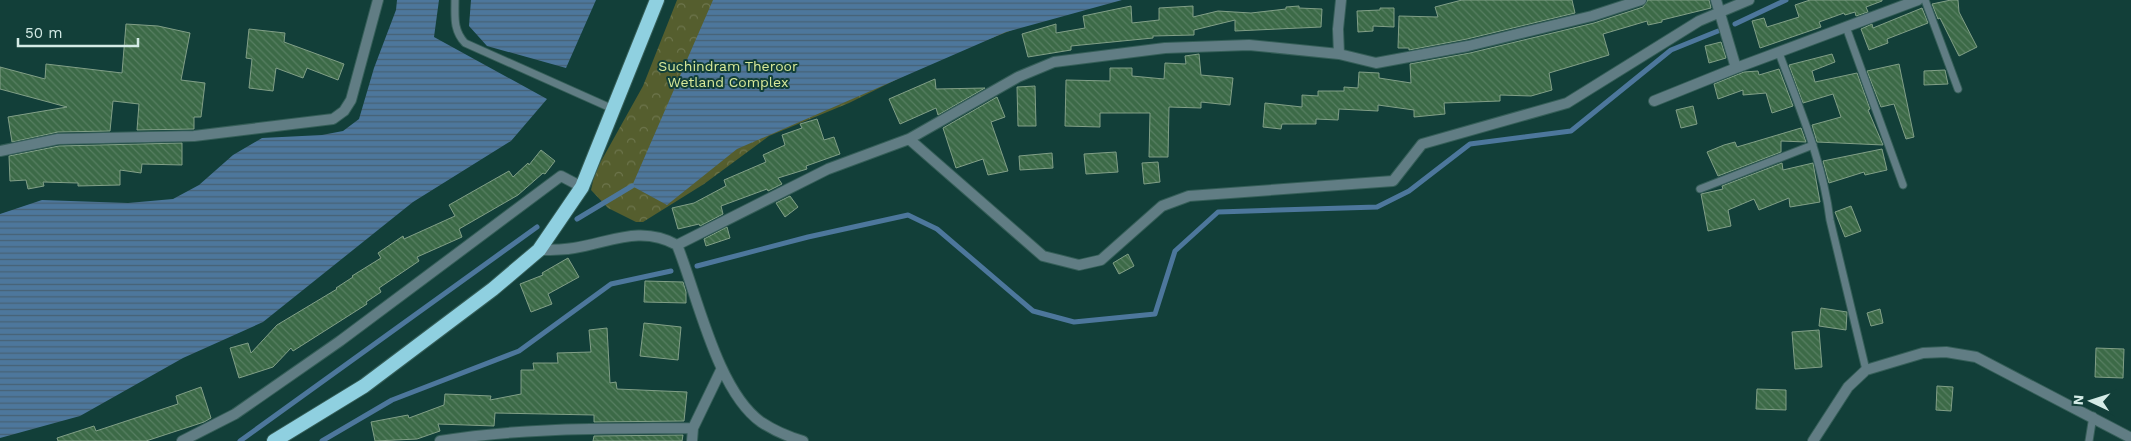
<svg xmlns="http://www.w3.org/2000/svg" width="2131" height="441" font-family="'Work Sans',sans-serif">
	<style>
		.park { fill: url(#park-crowns) }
		.water { fill: url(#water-rules) }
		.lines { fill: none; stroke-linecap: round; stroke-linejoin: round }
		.stream { stroke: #4d779c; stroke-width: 5 }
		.building { fill: url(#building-back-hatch); stroke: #819f87 }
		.service-casing { stroke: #355e58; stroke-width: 9 }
		.minor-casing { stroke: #355e58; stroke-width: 12 }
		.trunk-casing { stroke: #355e58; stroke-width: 16 }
		.service { stroke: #617d84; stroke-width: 7 }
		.minor { stroke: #617d84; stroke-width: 10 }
		.trunk { stroke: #8fd0e0; stroke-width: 14 }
		.labels { text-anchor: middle; stroke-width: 4; stroke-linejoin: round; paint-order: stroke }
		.park-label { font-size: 14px; fill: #d8e999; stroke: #123f39 }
	</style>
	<defs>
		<pattern id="park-crowns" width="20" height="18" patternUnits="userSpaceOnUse" patternTransform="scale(1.25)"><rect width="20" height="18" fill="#555e2e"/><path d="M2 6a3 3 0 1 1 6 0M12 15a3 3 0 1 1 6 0" fill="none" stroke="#6d754c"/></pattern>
		<pattern id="water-rules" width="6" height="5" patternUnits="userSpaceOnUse" patternTransform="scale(1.25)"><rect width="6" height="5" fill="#4d779c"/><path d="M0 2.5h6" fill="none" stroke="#476175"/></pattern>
		<pattern id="building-back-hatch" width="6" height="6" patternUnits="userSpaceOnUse" patternTransform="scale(1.25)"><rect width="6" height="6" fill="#3c6a47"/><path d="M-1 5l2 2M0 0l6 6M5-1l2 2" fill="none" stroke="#577f62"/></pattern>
	</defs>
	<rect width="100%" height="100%" fill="#123f39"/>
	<path class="park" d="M677 0H1102L1081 3 938 59 849 103 769 136 704 184 643 222H636L608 208 591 190 595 172 643 86Z"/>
	<path class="water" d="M397 0H439L434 37 547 99 511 141 413 202 263 322 183 358 80 416 0 438V214L42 200 128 203 173 199 199 185 233 155 262 138 322 135 343 131 359 119 374 68 396 10Z
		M471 0H596L566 68 487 46 469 26Z
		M713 0H1122L1006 32 737 149 667 205 632 186Z"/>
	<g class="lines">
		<path class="stream" d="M1735 24 1786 0
			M577 219 632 186
			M697 266 808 237 908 215 937 229 1033 311 1074 322 1155 314 1175 251 1218 212 1377 207 1409 191 1470 144 1571 131 1671 50 1718 31
			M240 441 537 227
			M322 441 392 400 519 351 611 284 671 271"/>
	</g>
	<path class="building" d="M1462 0H1572L1575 13 1467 39 1409 50V48H1398L1399 16 1438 17 1435 7Z
		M1648 0H1709L1711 8 1662 20V22L1648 25 1647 21 1603 34 1609 55 1549 73 1552 90 1531 96 1500 95V101L1444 103 1445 114 1414 117V110L1378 105V111L1339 109 1338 120 1316 119V124H1282L1281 129 1263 127 1265 103 1302 107V95L1318 96V91H1344V87L1358 88 1359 72 1379 73V78L1411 83 1410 64 1470 53 1594 23 1643 7Z
		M1810 0H1882V1L1866 7 1868 12 1856 16 1855 12 1845 15 1844 13 1819 22 1821 27 1760 48 1752 21 1764 18 1767 27 1799 17 1795 5Z
		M1951 0H1958L1959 12 1977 47 1959 56 1940 18 1938 19 1932 4Z
		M1131 6 1132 23 1159 20V8L1193 6V17L1218 11 1251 13 1286 9V7L1299 6V8L1322 9 1321 27 1235 31V20L1194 30V35L1153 36V38L1071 46V50L1028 57 1022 34 1056 24V33L1085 28 1083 16Z
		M1380 8H1394V27L1373 26V31L1358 32 1357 11 1380 10Z
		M1922 8 1928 23 1887 39 1888 43 1869 50 1861 29 1872 24 1873 28Z
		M126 24 158 26 190 33 181 80 205 83 201 117H194V129L137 130 139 104 113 101 110 131 58 132 12 142 8 117 67 107 0 89V67L45 79 46 64 122 73Z
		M249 29 285 33 284 42 344 64 338 80 307 68 303 78 276 68 273 91 249 88 252 59 246 58Z
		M1721 42 1726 58 1709 63 1705 46Z
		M1199 54 1201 75 1233 78 1230 105 1201 102V108L1169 107 1168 157H1149L1150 113H1100V127L1065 126 1066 80 1110 81V68H1132V76L1164 79 1165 63 1186 64 1185 56Z
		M1832 54 1835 62 1812 71 1815 82 1857 73 1870 109 1868 110 1883 145 1817 142 1812 125 1841 117 1833 94 1803 103 1789 65Z
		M1899 64 1914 137 1906 139 1894 104 1881 107 1867 71Z
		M1779 69 1793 106 1772 113 1766 93 1743 95V90L1718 99 1714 84 1744 72 1758 71 1759 75Z
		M1945 70 1948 84 1924 85V71Z
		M935 79 936 89 985 88 938 115 936 108 900 124 889 99Z
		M1035 86 1036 126H1018L1017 87Z
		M997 97 1005 117 991 122 1008 171 988 175 983 159 956 168 943 128Z
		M1693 106 1697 124 1681 128 1676 110Z
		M817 119 824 140 834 137 840 154 806 166 807 169 778 178 782 184 768 191 767 189 721 206 723 214 700 226 699 224 678 229 672 208 694 203 726 186 724 180 766 162 763 155 785 145 782 135 802 128 800 124Z
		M1801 128 1806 142 1781 141V152L1718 176 1707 152 1724 145 1735 142 1737 147Z
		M182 143V165L142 164 141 173 120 170V185L78 186V183L43 182 44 186 28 189 26 180 10 181 9 156 59 146Z
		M1882 149 1887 170 1865 175 1864 172 1829 183 1823 161Z
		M541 150 555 161 545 174 543 173 518 195 459 229 462 237 417 257 419 261 379 288 381 292 366 302 367 304 293 351 291 348 273 367 239 378 230 348 248 343 251 353 277 325 337 289 336 288 353 277 352 276 381 258 378 253 403 236 404 239 455 216 449 205 509 171 513 177 528 163 529 165Z
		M1116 152 1118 172 1086 174 1084 154Z
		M1052 153 1053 168 1020 170 1019 156Z
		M1158 162 1160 182 1144 184 1142 163Z
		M1782 163 1783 170 1813 163 1820 202 1790 207 1789 198 1759 210 1754 199 1728 210 1731 226 1708 231 1701 194 1723 189 1722 186Z
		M790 196 798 207 785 217 776 203Z
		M1851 206 1861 231 1845 237 1835 212Z
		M727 227 730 238 706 246 704 239Z
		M1128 254 1134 266 1119 274 1113 263Z
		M568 258 579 277 548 294 552 304 531 312 520 284 543 275 542 273Z
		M645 281 683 282 686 292V303L644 302Z
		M1821 308 1847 312 1846 330 1819 326Z
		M1880 309 1883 323 1871 326 1867 313Z
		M644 323 681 327 678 360 640 356Z
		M607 328 610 383 616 382 617 389 687 392 684 421 594 422V415L495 413 494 426 438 424 440 431 417 439 375 441 371 422 408 415 409 418 444 405 445 394 491 396 490 400 521 394V370H534L533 363H558L557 353 591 352 589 330Z
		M1819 330 1822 367 1795 369 1792 332Z
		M2096 348 2124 349 2123 378 2095 377Z
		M1937 386 1953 387 1951 411 1936 410Z
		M201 387 211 418 204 422 146 441H58L57 438 94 426 96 431 178 404 176 396Z
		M1757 389 1786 390V410L1756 409Z
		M683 435 682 441H593L594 436Z"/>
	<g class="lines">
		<g class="service-casing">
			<path id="service" d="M455 0C455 17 453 30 465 43L613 109
				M1925 0 1958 89
				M1846 27 1903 185
				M1779 53C1799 107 1823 162 1830 220L1866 370
				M1700 189 1813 145
				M2089 441 2093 416"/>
		</g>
		<g class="minor-casing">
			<path id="minor" d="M1716 0 1736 68
				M1339 54 1376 63 1468 46 1592 16 1641 0
				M1654 101 1736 68 1918 0
				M909 139 1043 256 1079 265 1101 260 1162 206 1189 196 1393 181 1422 144 1567 103 1699 21 1749 0
				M0 151 58 139 194 136 333 119 344 111 351 100 378 0
				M677 245 828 169 909 139 1018 77 1054 62 1165 48 1249 45 1339 54 1338 29 1341 0
				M539 250C550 250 563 250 574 248 611 242 641 225 677 245 697 294 717 391 761 422 773 430 789 437 803 441
				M182 441 235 414 340 341 561 176 582 187
				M440 441C525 427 606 429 693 428L721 370
				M692 441 693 428
				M1813 441 1848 387 1866 370 1923 353 1946 352 1976 357 2131 438"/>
		</g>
		<g class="trunk-casing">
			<path id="trunk" d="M274 441 364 386 493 289 539 250 582 187 657 0"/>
		</g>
		<use href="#service" class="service"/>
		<use href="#minor" class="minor"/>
		<use href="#trunk" class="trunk"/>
	</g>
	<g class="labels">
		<g class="park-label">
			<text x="728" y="71">Suchindram Theroor<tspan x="728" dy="16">Wetland Complex</tspan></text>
		</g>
	</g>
	<g transform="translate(2091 401) rotate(274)" stroke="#123f39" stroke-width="4" paint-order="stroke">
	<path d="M0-4L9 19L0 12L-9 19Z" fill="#d4ebe6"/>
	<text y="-8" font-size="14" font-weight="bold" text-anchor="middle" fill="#d4ebe6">N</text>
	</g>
	<path d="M18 38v8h120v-8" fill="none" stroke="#d4ebe6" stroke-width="2.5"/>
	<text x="25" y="38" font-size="15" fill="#d4ebe6" stroke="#123f39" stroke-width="4" paint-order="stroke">50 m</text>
</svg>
